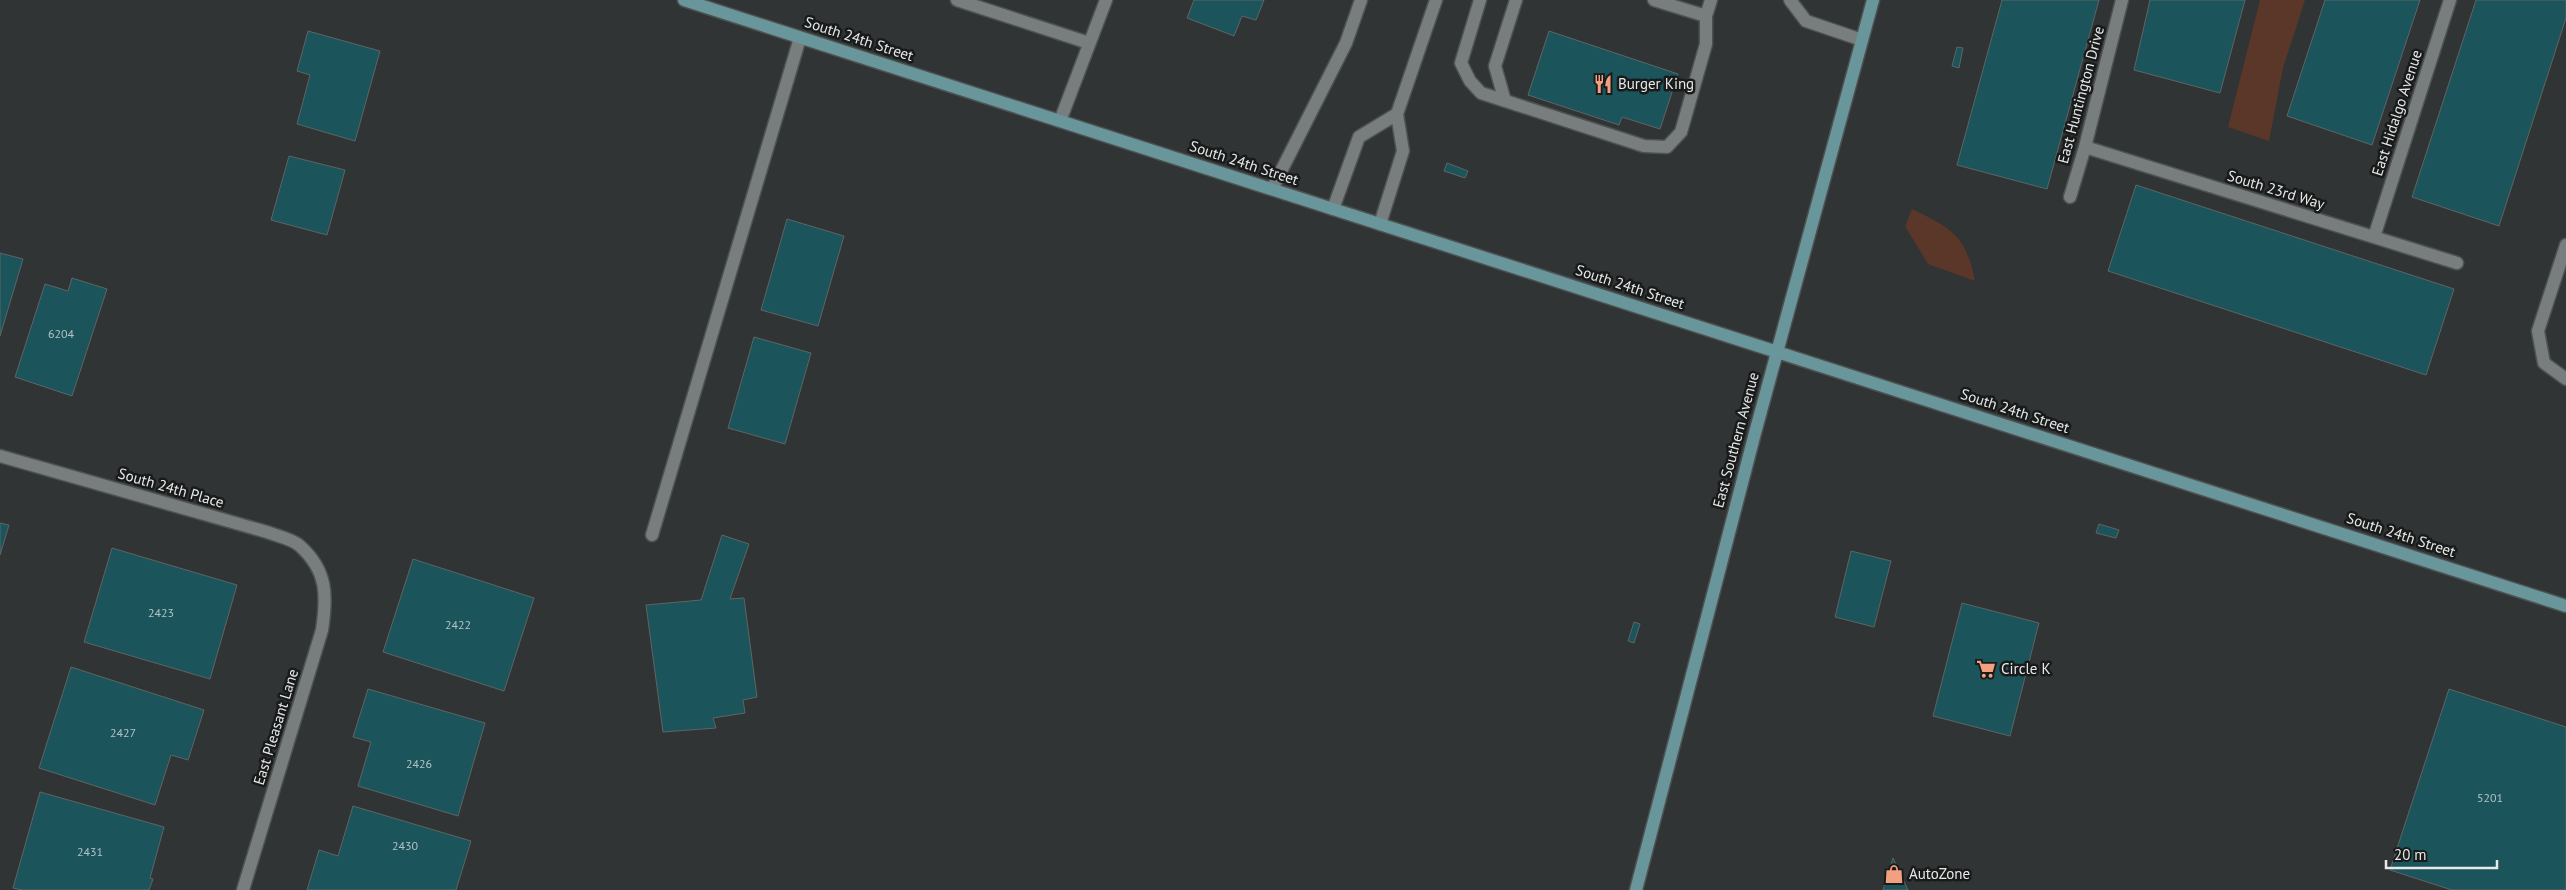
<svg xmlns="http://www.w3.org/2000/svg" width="2566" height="890" font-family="'PT Sans',sans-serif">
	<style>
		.green { fill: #5a3729 }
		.building { fill: #1b545a; stroke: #5f6465 }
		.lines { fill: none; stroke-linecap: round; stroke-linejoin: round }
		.service-casing { stroke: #4e5151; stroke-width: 15 }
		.minor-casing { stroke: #4e5151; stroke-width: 15 }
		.secondary-casing { stroke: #4e5151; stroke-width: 15 }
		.service { stroke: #787d7e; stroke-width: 12 }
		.minor { stroke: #787d7e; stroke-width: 12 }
		.secondary { stroke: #68969b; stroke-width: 12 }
		.labels { text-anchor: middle; stroke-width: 5; stroke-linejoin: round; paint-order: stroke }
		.number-label { font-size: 12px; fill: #b3c3c5 }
		.street-label { font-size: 15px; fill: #e6e8e9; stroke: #191b1b }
		.poi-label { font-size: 15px; fill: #e6e8e9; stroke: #191b1b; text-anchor: start }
	</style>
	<rect width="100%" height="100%" fill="#303434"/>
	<path class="green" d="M2260 0H2305L2283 68 2269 141 2228 127Z
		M1912 209C1951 228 1966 235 1975 281L1928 264 1905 226Z"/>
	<path class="building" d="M1194 0H1264L1256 20 1242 16 1234 36 1187 18Z
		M2002 0H2099L2047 189 1957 165Z
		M2150 0H2245L2220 93 2134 70Z
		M2325 0H2420L2372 145 2287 116Z
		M2476 0H2566V18L2499 226 2412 197Z
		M308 31 380 51 355 141 297 124 310 75 297 71Z
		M1549 31 1678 74 1660 129 1622 117 1619 125 1528 95Z
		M1957 47 1963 48 1959 68 1952 66Z
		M289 156 345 170 327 235 271 220Z
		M1447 163 1468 171 1465 178 1444 171Z
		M2136 185 2454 289 2426 375 2108 271Z
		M787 219 844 236 818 326 761 310Z
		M0 253 23 259 0 336Z
		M72 278 107 289 72 396 15 377 45 284 68 291Z
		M754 337 811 353 785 444 728 428Z
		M0 523 9 525 0 555Z
		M2099 524 2119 530 2116 538 2096 533Z
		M722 535 749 544 730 599 744 598 757 697 743 700 745 713 713 718 716 728 663 732 646 605 701 600Z
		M112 548 237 585 210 679 84 642Z
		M1851 551 1891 561 1874 627 1835 617Z
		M413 559 534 598 504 691 383 652Z
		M1962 603 2039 623 2010 736 1933 716Z
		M1634 622 1640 624 1634 643 1628 641Z
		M71 667 204 710 188 760 171 755 155 805 39 768Z
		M368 689 485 723 458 816 358 786 371 742 353 737Z
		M2449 689 2566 727V890H2452L2390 870Z
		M40 792 164 827 150 878 153 879 149 890H22L13 888Z
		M353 806 471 841 456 890H307L319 850 338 856Z
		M1893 858 1908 890H1883Z"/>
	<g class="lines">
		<g class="service-casing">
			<path id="service" d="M1480 0 1461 63 1470 81 1481 93 1644 146 1667 147 1681 132 1706 44V16
				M1654 0 1706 16 1711 0
				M1790 0 1806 21 1862 40
				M1505 101 1495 66 1516 0
				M1272 189 1346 43 1361 0
				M1333 209 1359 137 1397 114
				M1380 224 1403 151 1397 114 1436 0
				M652 535 800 38"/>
		</g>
		<g class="minor-casing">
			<path id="minor" d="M957 0 1089 43
				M1060 121 1106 0
				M2085 147 2457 263
				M2070 197 2085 147 2122 0
				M2374 237 2450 0
				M2566 245 2538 331 2544 363 2566 379
				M0 456 267 532C277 536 293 539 300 546 328 571 327 597 322 630L243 890"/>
		</g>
		<g class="secondary-casing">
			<path id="secondary" d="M684 0 2566 606
				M1636 890 1755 433 1873 0"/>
		</g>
		<use href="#service" class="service"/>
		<use href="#minor" class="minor"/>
		<use href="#secondary" class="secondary"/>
	</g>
	<defs>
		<g id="restaurant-bare" transform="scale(1.5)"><path d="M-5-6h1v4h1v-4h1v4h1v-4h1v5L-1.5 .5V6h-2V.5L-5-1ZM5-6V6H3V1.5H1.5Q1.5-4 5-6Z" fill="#f2a07f" stroke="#191b1b" stroke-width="2.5" paint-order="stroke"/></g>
		<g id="supermarket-bare" transform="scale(1.5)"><path d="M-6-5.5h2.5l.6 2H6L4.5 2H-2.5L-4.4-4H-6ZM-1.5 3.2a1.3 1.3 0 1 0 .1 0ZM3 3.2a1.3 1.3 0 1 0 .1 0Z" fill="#f2a07f" stroke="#191b1b" stroke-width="2.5" paint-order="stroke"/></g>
		<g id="shop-bare" transform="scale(1.5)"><path d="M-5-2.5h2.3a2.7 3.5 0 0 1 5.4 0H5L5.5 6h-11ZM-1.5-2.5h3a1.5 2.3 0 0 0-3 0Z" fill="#f2a07f" stroke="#191b1b" stroke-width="2.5" paint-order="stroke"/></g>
	</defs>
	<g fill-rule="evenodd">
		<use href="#restaurant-bare" x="1603" y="84"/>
		<use href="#supermarket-bare" x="1986" y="669"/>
		<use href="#shop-bare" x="1894" y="874"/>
	</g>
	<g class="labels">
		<g class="number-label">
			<text x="61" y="338">6204</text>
			<text x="161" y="617">2423</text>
			<text x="458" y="629">2422</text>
			<text x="123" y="737">2427</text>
			<text x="419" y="768">2426</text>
			<text x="2490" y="802">5201</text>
			<text x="405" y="850">2430</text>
			<text x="90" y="856">2431</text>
		</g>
		<g class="street-label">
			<text transform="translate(859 39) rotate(18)" y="5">South 24th Street</text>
			<text transform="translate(2081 95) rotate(-75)" y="5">East Huntington Drive</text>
			<text transform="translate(2397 113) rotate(-72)" y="5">East Hidalgo Avenue</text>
			<text transform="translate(1244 163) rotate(18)" y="5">South 24th Street</text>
			<text transform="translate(2276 190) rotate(17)" y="5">South 23rd Way</text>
			<text transform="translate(1630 287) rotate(18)" y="5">South 24th Street</text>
			<text transform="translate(2015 411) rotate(18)" y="5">South 24th Street</text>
			<text transform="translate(1736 440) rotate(-75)" y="5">East Southern Avenue</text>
			<text transform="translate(171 488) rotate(16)" y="5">South 24th Place</text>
			<text transform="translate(2401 535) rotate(18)" y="5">South 24th Street</text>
			<text transform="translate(276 727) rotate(-73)" y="5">East Pleasant Lane</text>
		</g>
		<g class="poi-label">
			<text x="1618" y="89">Burger King</text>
			<text x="2001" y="674">Circle K</text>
			<text x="1909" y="879">AutoZone</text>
		</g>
	</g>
	<path d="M2386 860v8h111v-8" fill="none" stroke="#e6e8e9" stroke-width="2.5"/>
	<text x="2394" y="860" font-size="15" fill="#e6e8e9" stroke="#191b1b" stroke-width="4" paint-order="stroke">20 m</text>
</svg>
